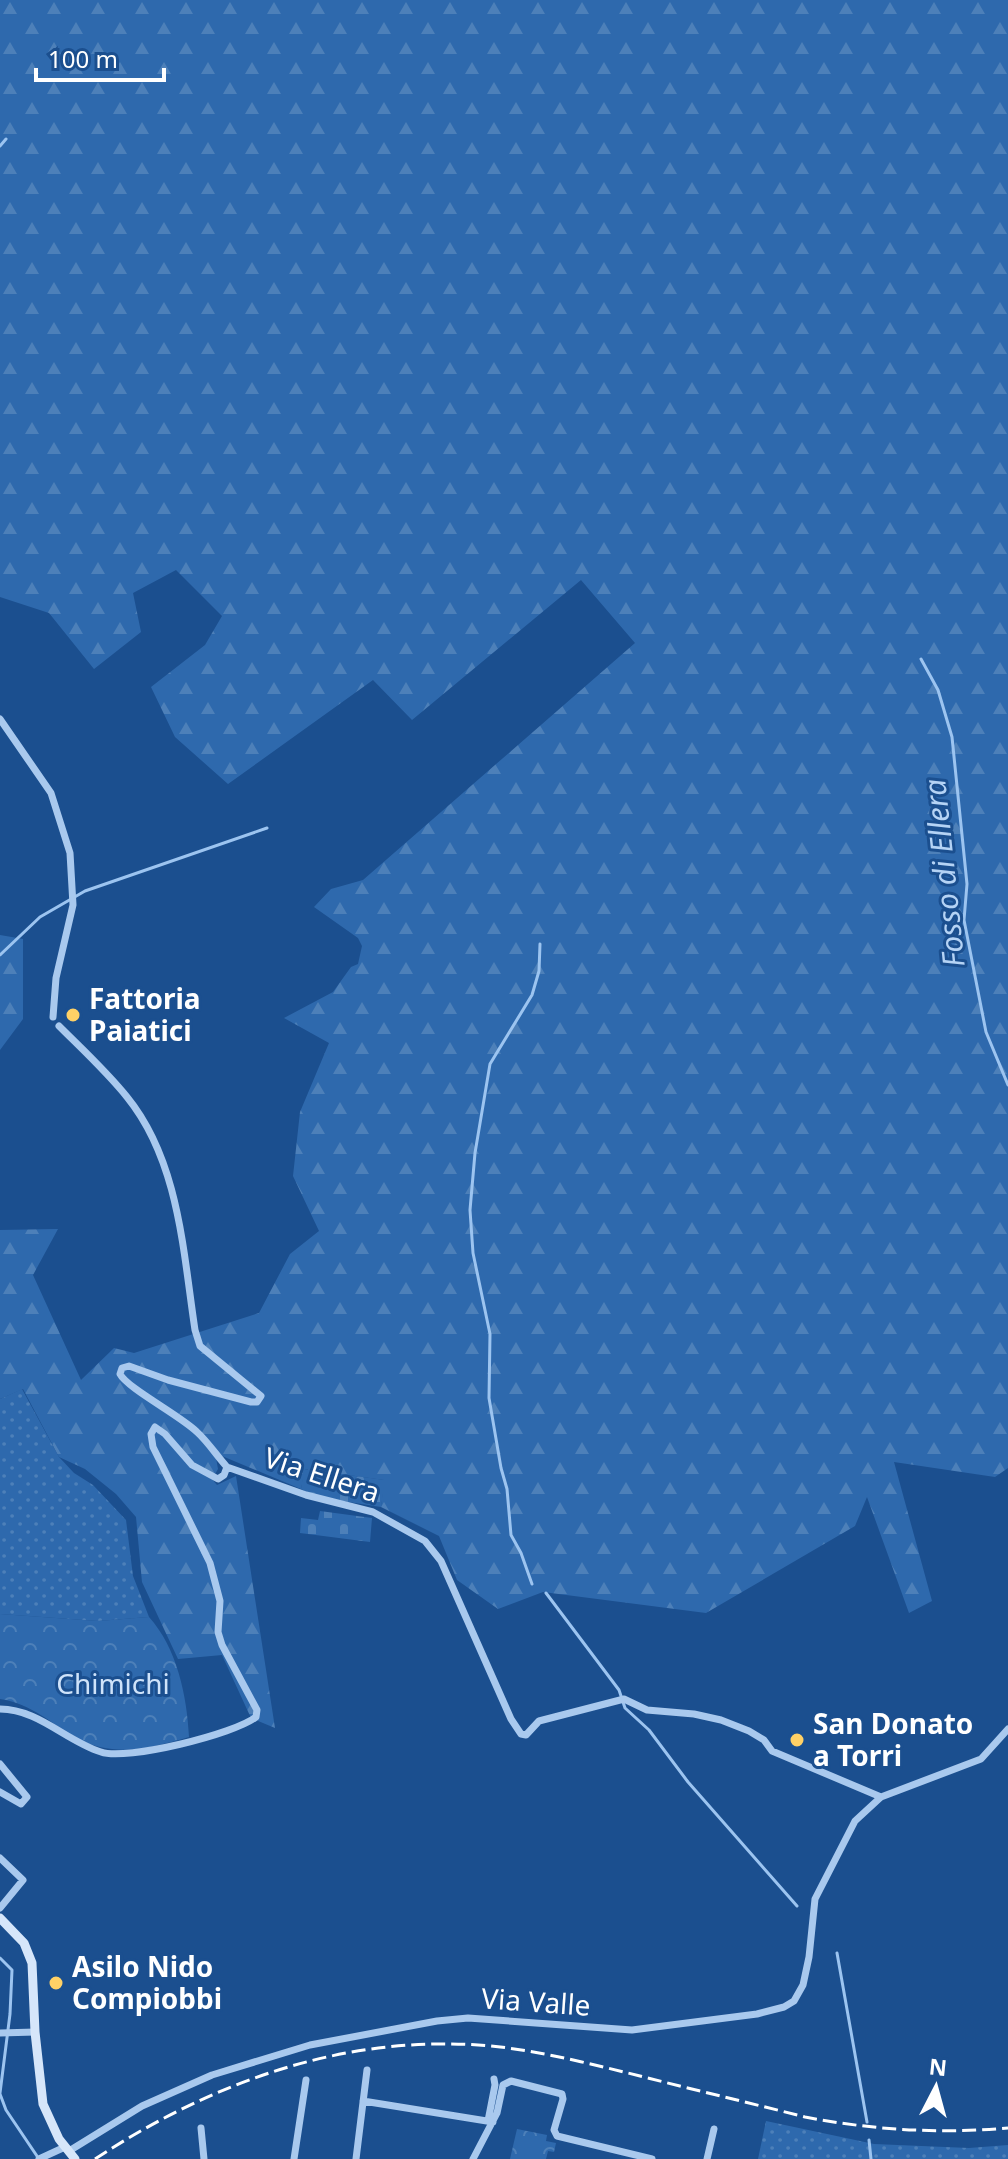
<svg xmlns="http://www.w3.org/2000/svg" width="1008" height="2159" font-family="'Noto Sans',sans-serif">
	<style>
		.grass { fill: url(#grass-dots) }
		.forest { fill: url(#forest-firs) }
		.cemetery { fill: url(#cemetery-stones) }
		.park { fill: url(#park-crowns) }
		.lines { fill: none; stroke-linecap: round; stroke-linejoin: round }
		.stream { stroke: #9cc4f0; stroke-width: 3 }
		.street { stroke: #a9c9ee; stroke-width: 7 }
		.secondary { stroke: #d6e6fa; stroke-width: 9 }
		.rail { stroke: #fff; stroke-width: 3; stroke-dasharray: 14 6; stroke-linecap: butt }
		.poi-dot { fill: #ffd166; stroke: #1b4f8f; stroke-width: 3 }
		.labels { text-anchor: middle; stroke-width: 6; stroke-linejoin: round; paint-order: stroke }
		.poi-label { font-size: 28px; font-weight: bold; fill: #fff; stroke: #1b4f8f; text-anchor: start }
		.street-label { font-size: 28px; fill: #fff; stroke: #1b4f8f }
		.park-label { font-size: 28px; fill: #cfe3fa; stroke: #1b4f8f }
		.water-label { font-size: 30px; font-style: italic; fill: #b5d3f5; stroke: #1b4f8f }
	</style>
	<defs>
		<pattern id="grass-dots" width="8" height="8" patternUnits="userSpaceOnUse" patternTransform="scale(2)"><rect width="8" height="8" fill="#2e69ad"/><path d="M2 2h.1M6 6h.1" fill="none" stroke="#4d80b9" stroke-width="1.8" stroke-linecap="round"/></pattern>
		<pattern id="forest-firs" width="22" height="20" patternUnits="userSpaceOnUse" patternTransform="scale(2)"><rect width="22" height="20" fill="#2e69ad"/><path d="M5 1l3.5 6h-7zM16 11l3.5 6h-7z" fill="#4d80b9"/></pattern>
		<pattern id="cemetery-stones" width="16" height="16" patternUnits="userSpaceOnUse" patternTransform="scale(2)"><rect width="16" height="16" fill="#2e69ad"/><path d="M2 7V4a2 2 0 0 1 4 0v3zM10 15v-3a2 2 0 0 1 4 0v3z" fill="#4d80b9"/></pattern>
		<pattern id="park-crowns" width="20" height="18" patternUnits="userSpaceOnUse" patternTransform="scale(2)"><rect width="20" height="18" fill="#2e69ad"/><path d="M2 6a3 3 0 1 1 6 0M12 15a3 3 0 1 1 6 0" fill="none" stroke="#4d80b9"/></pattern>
	</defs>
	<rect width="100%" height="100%" fill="#1b4f8f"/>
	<path class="grass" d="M22 1389 59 1457 74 1473 93 1485 126 1520 133 1576 149 1617 98 1621 0 1614V1399Z
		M766 2121 874 2144 969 2148 1008 2145V2159H758Z"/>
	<path class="forest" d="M0 0H1008V1468L995 1477 894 1462 932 1601 909 1613 867 1497 855 1526 706 1613 543 1592 498 1609 457 1580 439 1536 381 1507 384 1480 305 1469 301 1489 222 1456 216 1458 218 1469 212 1479 217 1485 236 1476 275 1728 251 1718 222 1655 178 1659 142 1582 136 1517 116 1494 85 1469 59 1457 23 1389 0 1399V1230L58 1229 33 1275 81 1380 114 1348 134 1353 259 1313 290 1254 319 1231 293 1176 300 1112 329 1043 284 1018 333 992 351 967 358 964 362 946 358 938 314 907 331 889 363 880 635 643 581 580 412 720 373 680 228 784 175 737 151 687 205 645 222 616 176 570 133 593 141 632 94 669 49 613 0 597Z
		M0 935 23 939V1019L0 1050Z"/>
	<path class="cemetery" d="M304 1469 385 1480 381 1507 316 1497 301 1489Z
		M320 1511 372 1518 370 1542 300 1533 301 1518 318 1520Z"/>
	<path class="park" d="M0 1614 98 1621 149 1617C177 1648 187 1696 189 1737 151 1748 116 1758 78 1739 51 1724 33 1704 0 1699Z
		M517 2129 547 2135 546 2141 556 2143 554 2152 548 2151 546 2159H510Z"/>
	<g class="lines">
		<path class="stream" d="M0 146 6 139
			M921 659 938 690 952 737 967 884 964 920 986 1032 1008 1085
			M0 955 40 917 85 891 267 828
			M532 1584 521 1553 511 1535 507 1489 501 1468 489 1398 490 1334 473 1253 470 1210 475 1153 490 1064 532 995 539 971 540 944
			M546 1593 619 1690 625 1708 649 1730 688 1782 797 1906
			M837 1953 867 2122
			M0 1958 12 1970 10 2014 0 2093
			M0 2094 6 2110 39 2159
			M869 2140 871 2159"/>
		<path class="street" d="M0 719 51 793 70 853 73 905 56 978 53 1017
			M59 1026C82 1049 107 1072 127 1097 179 1161 183 1251 195 1330L200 1346 261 1396 257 1402H251L168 1380 129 1366 122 1368 120 1374C127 1388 181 1416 197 1432 208 1442 217 1456 227 1467
			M227 1467 306 1495 373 1512 425 1541 441 1561 511 1719 521 1734 526 1735 539 1721 624 1699 647 1710 694 1714 721 1720 749 1731 764 1740 772 1751 881 1797
			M0 1709C38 1709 66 1741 101 1752 126 1761 235 1734 256 1717L257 1710 222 1645 218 1632 220 1601 210 1563 153 1447 151 1434 155 1427 165 1434 192 1465 218 1479 224 1475 227 1467
			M0 1764 27 1797 21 1804 0 1792
			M0 1858 23 1880 0 1908
			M0 2033 35 2032
			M363 2101 493 2122
			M488 2121 495 2085 494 2079
			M201 2128 204 2159
			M69 2151 142 2106 212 2075 310 2045 437 2021 468 2018 632 2030 757 2014 784 2007 794 2001 803 1985 809 1957 815 1899 855 1821 881 1797 981 1759 1008 1729
			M39 2159 65 2147
			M294 2159 306 2080
			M356 2159 367 2070
			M473 2159 497 2113 503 2085 511 2081 562 2094 563 2099 554 2130 557 2136 652 2159
			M707 2159 714 2129"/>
		<path class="secondary" d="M0 1918 24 1943 32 1963 35 2032 43 2104 59 2139 75 2159"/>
		<path class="rail" d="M95 2159C214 2081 347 2033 491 2046 541 2051 591 2064 640 2076 695 2090 750 2103 805 2117 873 2130 939 2134 1008 2128"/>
	</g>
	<g class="poi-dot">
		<circle cx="73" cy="1015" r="8"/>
		<circle cx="797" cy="1740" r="8"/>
		<circle cx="56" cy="1983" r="8"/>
	</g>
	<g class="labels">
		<g class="poi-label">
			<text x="89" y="1009">Fattoria<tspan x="89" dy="32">Paiatici</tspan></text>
			<text x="813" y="1734">San Donato<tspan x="813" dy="32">a Torri</tspan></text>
			<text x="72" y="1977">Asilo Nido<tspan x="72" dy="32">Compiobbi</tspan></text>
		</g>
		<g class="street-label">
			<text transform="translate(322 1475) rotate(18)" y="10">Via Ellera</text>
			<text transform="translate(536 2002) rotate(4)" y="10">Via Valle</text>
		</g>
		<g class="park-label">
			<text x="113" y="1694">Chimichi</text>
		</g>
		<g class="water-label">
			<text transform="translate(945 873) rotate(-96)" y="10">Fosso di Ellera</text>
		</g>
	</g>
	<g transform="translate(936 2087) rotate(6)" stroke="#1b4f8f" stroke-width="6" paint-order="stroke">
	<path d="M0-6L14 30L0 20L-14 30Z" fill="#ffffff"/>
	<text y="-12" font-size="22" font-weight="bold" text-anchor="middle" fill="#ffffff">N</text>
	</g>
	<path d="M36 68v12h128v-12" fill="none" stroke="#ffffff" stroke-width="4"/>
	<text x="48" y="68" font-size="24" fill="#ffffff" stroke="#1b4f8f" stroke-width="6" paint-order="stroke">100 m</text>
</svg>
